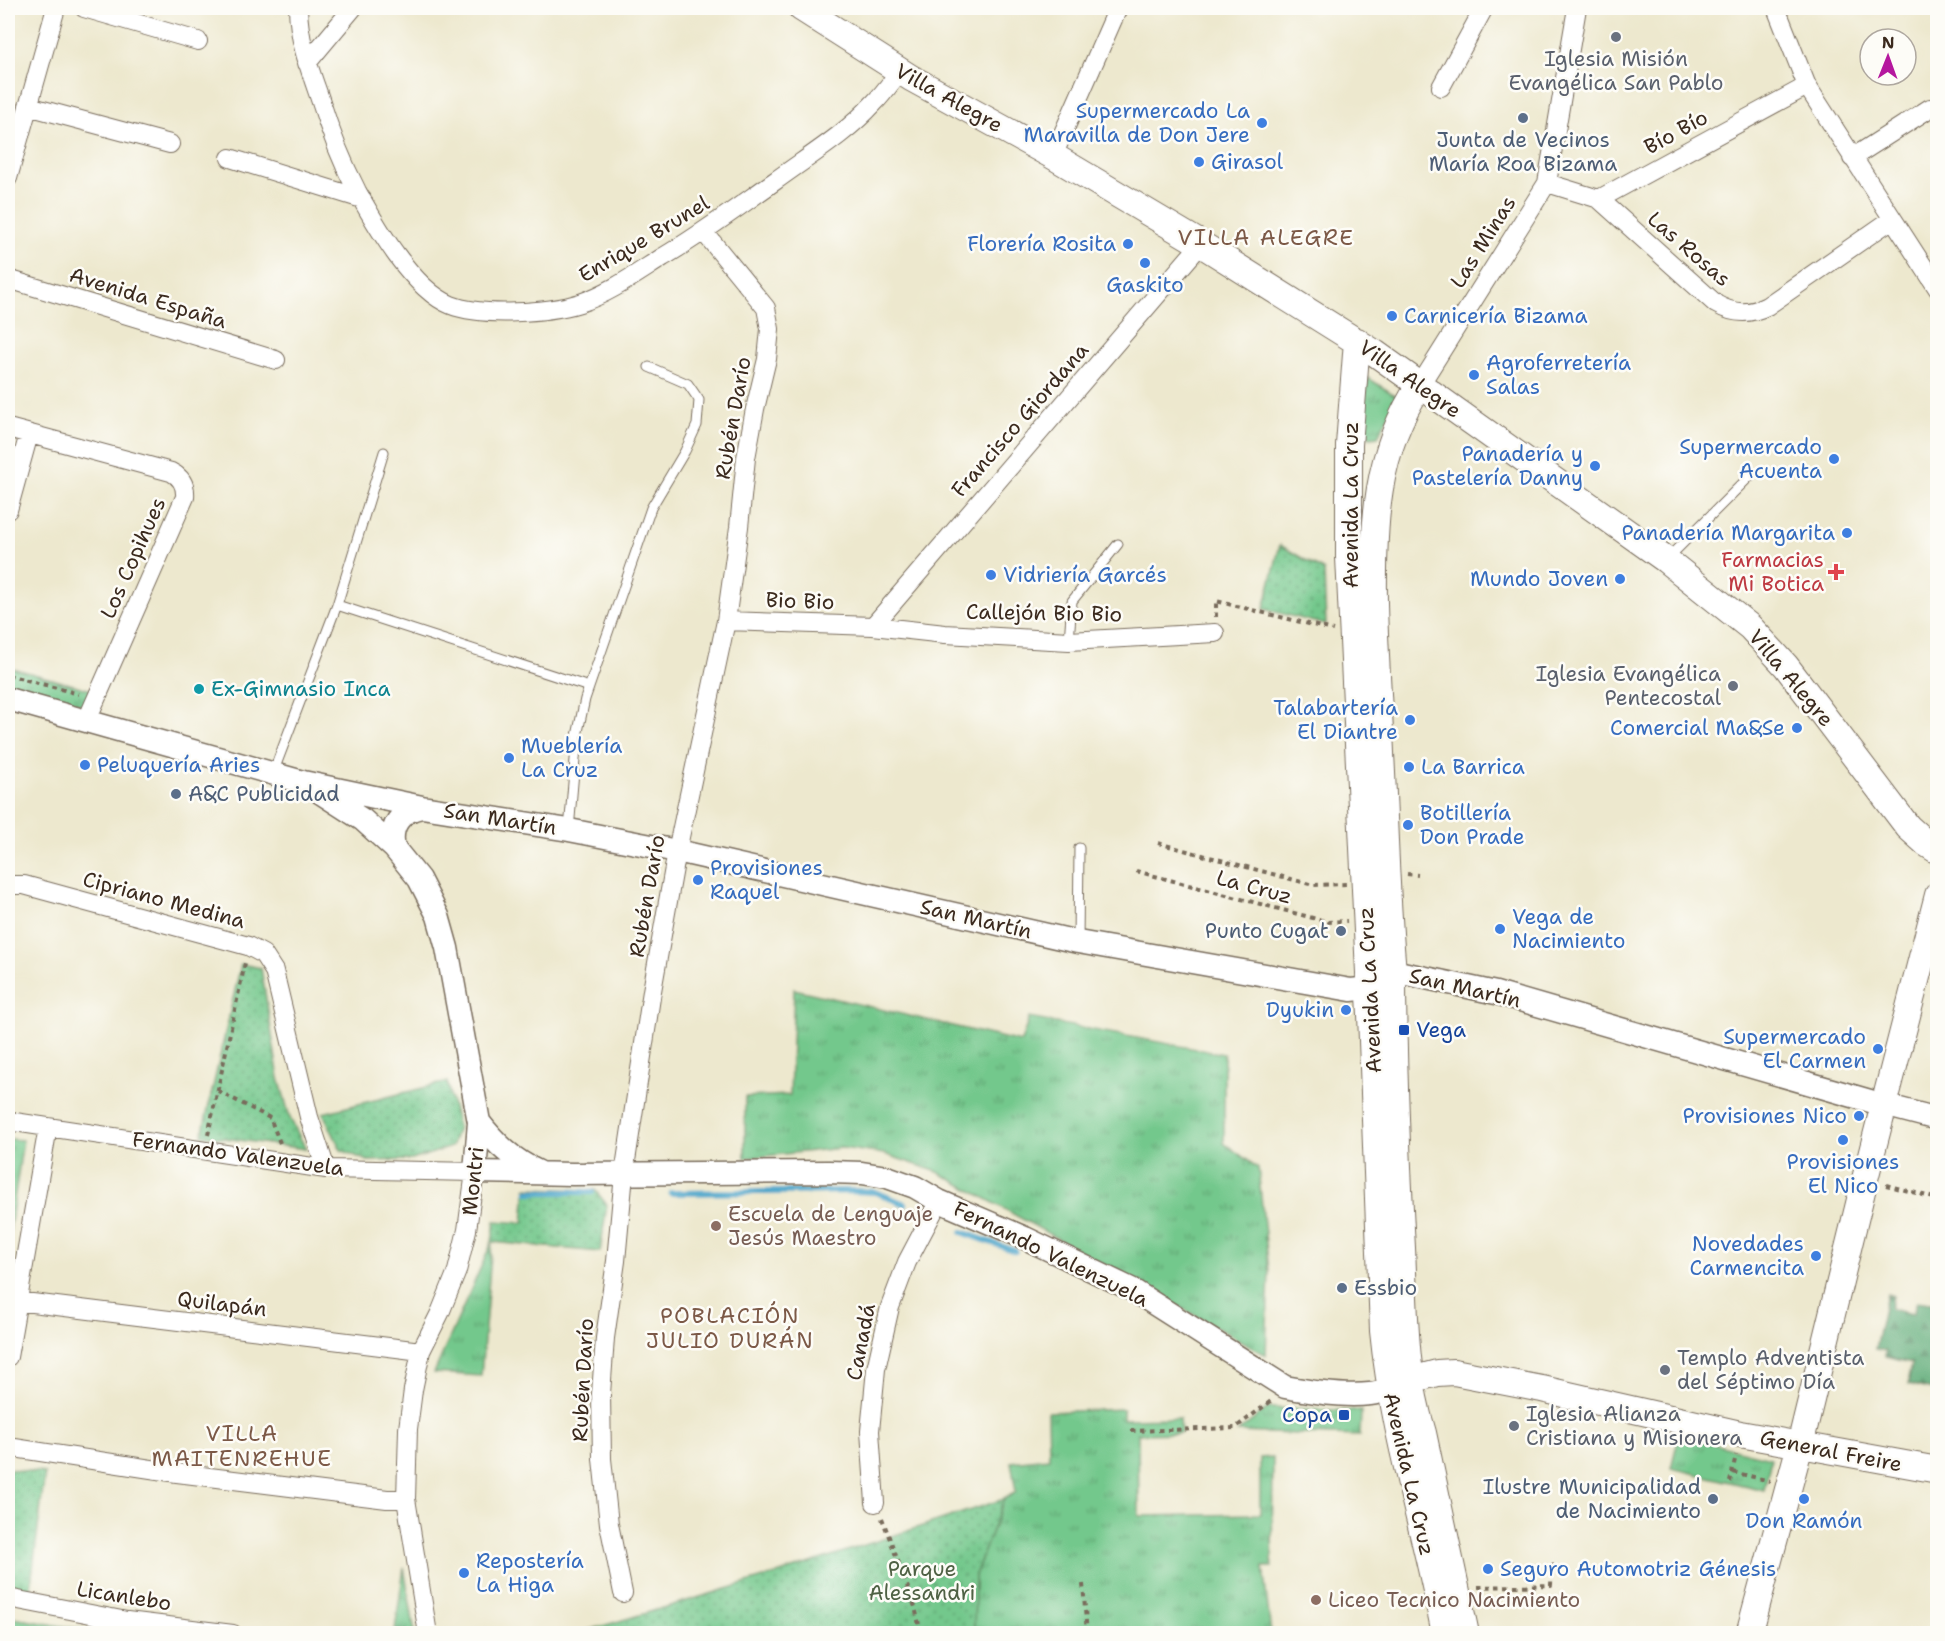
<svg xmlns="http://www.w3.org/2000/svg" width="1945" height="1641" font-family="'Shantell Sans',sans-serif">
	<style>
		.grass { fill: url(#grass-tufts); stroke: #577955; stroke-width: 1.5 }
		.forest { fill: url(#forest-firs); stroke: #4c6b4b; stroke-width: 1.5 }
		.park { fill: url(#park-dots); stroke: #577955; stroke-width: 1.5 }
		.pitch { fill: #73c88c; stroke: #577955; stroke-width: 1.5 }
		.lines { fill: none; stroke-linecap: round; stroke-linejoin: round }
		.stream { stroke: #4ca5ca; stroke-width: 6 }
		.service-casing { stroke: #796c5c; stroke-width: 11 }
		.minor-casing { stroke: #796c5c; stroke-width: 20 }
		.tertiary-casing { stroke: #796c5c; stroke-width: 25 }
		.secondary-casing { stroke: #796c5c; stroke-width: 28 }
		.path { stroke: #796c5c; stroke-width: 4; stroke-dasharray: 4.5 4.5; stroke-linecap: butt }
		.service { stroke: #fff; stroke-width: 9 }
		.minor { stroke: #fff; stroke-width: 18 }
		.tertiary { stroke: #fff; stroke-width: 22 }
		.secondary { stroke: #fff; stroke-width: 26 }
		.worship-dot { fill: #6b7280; stroke: #fdfcf7; stroke-width: 2 }
		.service-dot { fill: #5c6f8a; stroke: #fdfcf7; stroke-width: 2 }
		.shop-dot { fill: #3f7fe0; stroke: #fdfcf7; stroke-width: 2 }
		.health-dot { fill: #e0444e; stroke: #fdfcf7; stroke-width: 2 }
		.culture-dot { fill: #0f9aa8; stroke: #fdfcf7; stroke-width: 2 }
		.transit-dot { fill: #1a4fb4; stroke: #fdfcf7; stroke-width: 2 }
		.education-dot { fill: #8d6e63; stroke: #fdfcf7; stroke-width: 2 }
		.labels { text-anchor: middle; stroke-width: 5; stroke-linejoin: round; paint-order: stroke }
		.worship-label { font-size: 21px; fill: #5b616d; stroke: #fdfcf7; text-anchor: start }
		.street-label { font-size: 21px; fill: #3b2a1e; stroke: #fdfcf7 }
		.shop-label { font-size: 21px; fill: #366cbe; stroke: #fdfcf7; text-anchor: end }
		.service-label { font-size: 21px; fill: #4e5e75; stroke: #fdfcf7; text-anchor: start }
		.health-label { font-size: 21px; fill: #be3a42; stroke: #fdfcf7; text-anchor: end }
		.culture-label { font-size: 21px; fill: #0d838f; stroke: #fdfcf7; text-anchor: start }
		.transit-label { font-size: 21px; fill: #164399; stroke: #fdfcf7; text-anchor: start }
		.education-label { font-size: 21px; fill: #785e54; stroke: #fdfcf7; text-anchor: start }
		.park-label { font-size: 21px; fill: #4f6144; stroke: #fdfcf7 }
		.neighbourhood-label { font-size: 22px; letter-spacing: 1.5px; fill: #7c5947; stroke: #fdfcf7 }
	</style>
	<defs>
		<pattern id="grass-tufts" width="24" height="20" patternUnits="userSpaceOnUse" patternTransform="scale(1.5)"><rect width="24" height="20" fill="#73c88c"/><path d="M3 7l-1-3M5 7V3M7 7l1-3M15 17l-1-3M17 17v-4M19 17l1-3" fill="none" stroke="#60a372"/></pattern>
		<pattern id="forest-firs" width="22" height="20" patternUnits="userSpaceOnUse" patternTransform="scale(1.5)"><rect width="22" height="20" fill="#5eac78"/><path d="M5 1l3.5 6h-7zM16 11l3.5 6h-7z" fill="#4f8c62"/></pattern>
		<pattern id="park-dots" width="8" height="8" patternUnits="userSpaceOnUse" patternTransform="scale(1.5)"><rect width="8" height="8" fill="#73c88c"/><path d="M2 2h.1M6 6h.1" fill="none" stroke="#60a372" stroke-width="1.8" stroke-linecap="round"/></pattern>
	</defs>
	<rect width="100%" height="100%" fill="#fdfcf7"/>
	<filter id="ink" filterUnits="userSpaceOnUse"><feTurbulence type="fractalNoise" baseFrequency=".0167" numOctaves="2"/><feDisplacementMap in="SourceGraphic" scale="12" xChannelSelector="R" yChannelSelector="G"/><feConvolveMatrix kernelMatrix="1 2 1 2 8 2 1 2 1" color-interpolation-filters="sRGB"/></filter>
	<filter id="wash" filterUnits="userSpaceOnUse"><feTurbulence type="fractalNoise" baseFrequency=".008" numOctaves="4" result="noise"/><feDisplacementMap in="SourceGraphic" scale="24" xChannelSelector="R" yChannelSelector="G"/><feGaussianBlur stdDeviation="1.35" result="paint"/><feColorMatrix in="noise" values="0 0 0 0 0 0 0 0 0 0 0 0 0 0 0 0 0 1.4 0 .05"/><feComposite in="paint" operator="in"/></filter>
	<g filter="url(#wash)">
		<rect width="100%" height="100%" fill="#ede8ce"/>
		<path class="grass" d="M1368 378 1398 397 1378 436 1370 437 1362 429Z
			M8 667 99 692 93 708 8 683Z
			M794 989 1021 1042 1029 1018 1224 1054V1143L1258 1168 1269 1271 1266 1355 938 1172 884 1154 842 1148 745 1158V1097L790 1095Z
			M8 1139 23 1140 8 1242Z
			M492 1242 481 1376 434 1373Z
			M1268 1408 1361 1411 1360 1436 1238 1432Z
			M1123 1409V1419L1180 1418 1181 1433 1138 1434 1139 1516 1260 1514V1458L1273 1457 1272 1567H1263L1271 1633 974 1634 975 1575 1004 1499 1016 1492 1011 1462 1049 1458 1048 1412Z
			M1679 1436 1771 1458 1764 1490 1671 1468Z
			M404 1568 415 1633 395 1630Z"/>
		<path class="forest" d="M1887 1294 1893 1296 1890 1309 1913 1314 1917 1301 1937 1304V1391L1908 1384 1912 1363 1885 1357 1886 1351 1875 1349Z"/>
		<path class="park" d="M1280 545 1324 571 1326 625 1264 609Z
			M241 964 261 968 279 1078 290 1118 306 1149 202 1135Z
			M447 1082 458 1128 451 1147 412 1160 368 1161 341 1150 323 1113Z
			M526 1188 595 1190 607 1205 600 1252 492 1242 495 1221 523 1223Z
			M8 1469 45 1473 30 1592 8 1588Z
			M1004 1499 975 1575 974 1633H579L777 1574Z"/>
		<path class="pitch" d="M8 1617 104 1633H8Z"/>
		<g class="lines">
			<path class="stream" d="M528 1192H592
				M671 1193 857 1191 875 1192 905 1204
				M962 1232 1015 1251"/>
		</g>
	</g>
	<g filter="url(#ink)">
		<g class="lines">
			<g class="service-casing">
				<path id="service" d="M1668 558 1750 476
					M337 605 589 687
					M1069 641 1072 601 1118 544
					M273 773 337 605 384 452
					M569 830 577 736 585 699 651 508 685 451 697 425 699 400 688 384 649 367
					M1078 942 1079 848"/>
			</g>
			<g class="minor-casing">
				<path id="minor" d="M84 8 198 41
					M298 8C299 42 309 67 320 99 330 131 342 162 357 191 377 227 412 289 451 305 482 317 548 313 580 303 610 293 636 274 663 257 702 234 738 207 775 181 809 156 846 134 874 103 884 93 892 81 900 71
					M1776 8 1807 86 1938 289
					M307 63 353 8
					M1441 87 1484 8
					M28 106 170 144
					M1053 156 1118 8
					M230 158 362 199
					M1852 158 1930 108
					M8 178 56 8
					M1547 183 1599 199 1716 304C1733 314 1749 315 1767 306L1891 220
					M1599 199 1807 86
					M8 279 276 360
					M1420 385 1547 183 1577 8
					M8 428 171 472C181 477 186 485 185 497L86 722
					M8 510 29 434
					M726 621 873 626 945 634 1069 641 1215 633
					M873 626 1201 244
					M8 885H24L248 946 263 954 274 971 309 1117 326 1169
					M8 1121 326 1169 475 1172 467 1230 457 1271 440 1313 421 1351 413 1390 408 1429 406 1499 428 1634
					M8 1300 421 1351
					M8 1357 48 1127
					M8 1447 177 1473 387 1499H406
					M875 1503 870 1431 876 1369 890 1307 907 1262 939 1201
					M623 1593 609 1524 602 1459 601 1394 605 1338 616 1261 624 1174 652 991 677 851 726 621 739 527 746 458 755 409 767 359 770 329 766 308 704 232
					M8 1598 127 1621 233 1634"/>
			</g>
			<g class="tertiary-casing">
				<path id="tertiary" d="M8 699 303 782 422 807 569 830 677 851 1078 942 1351 990 1370 988 1393 971 1496 993 1884 1105 1938 1119
					M318 791 363 820 394 848 419 879 438 916 447 948 479 1122 475 1172 573 1174 829 1172 862 1173 887 1177 915 1187 939 1201 1025 1238 1131 1289 1285 1387C1312 1392 1343 1397 1370 1394 1379 1393 1388 1390 1398 1388
					M394 848C389 826 400 811 422 807
					M479 1122C496 1144 513 1160 539 1172"/>
			</g>
			<g class="secondary-casing">
				<path id="secondary" d="M801 8 911 78 1053 156 1201 244 1375 353 1666 560 1750 627 1786 666 1908 827 1927 844 1938 851
					M1357 341 1349 445V557L1371 1014 1383 1331C1393 1434 1426 1532 1445 1634
					M1420 385C1375 452 1373 525 1374 603 1375 653 1379 703 1381 753 1385 826 1386 898 1393 971 1393 1063 1397 1156 1402 1248 1405 1311 1404 1373 1423 1433L1466 1634
					M1398 1388 1422 1377 1437 1373 1454 1372 1542 1389 1740 1434 1938 1470
					M1749 1634 1800 1445 1865 1179 1938 895"/>
			</g>
			<path class="path" d="M1216 617V601L1333 630
				M8 675 79 694
				M1158 843 1313 885 1346 884
				M1136 871 1328 922 1347 921
				M1407 874 1418 875
				M218 1091 270 1118 280 1143
				M208 1135 245 963
				M1886 1185 1938 1199
				M1131 1431 1235 1428 1271 1401
				M1733 1472 1770 1481
				M1730 1482 1736 1455
				M882 1518 915 1607 921 1634
				M1083 1584 1087 1634
				M1478 1587 1551 1585 1552 1560"/>
			<use href="#service" class="service"/>
			<use href="#minor" class="minor"/>
			<use href="#tertiary" class="tertiary"/>
			<use href="#secondary" class="secondary"/>
		</g>
	</g>
	<g class="worship-dot">
		<circle cx="1616" cy="37" r="6"/>
		<circle cx="1733" cy="686" r="6"/>
		<circle cx="1665" cy="1370" r="6"/>
		<circle cx="1514" cy="1426" r="6"/>
	</g>
	<g class="service-dot">
		<circle cx="1523" cy="118" r="6"/>
		<circle cx="176" cy="794" r="6"/>
		<circle cx="1341" cy="931" r="6"/>
		<circle cx="1342" cy="1288" r="6"/>
		<circle cx="1713" cy="1499" r="6"/>
	</g>
	<g class="shop-dot">
		<circle cx="1262" cy="123" r="6"/>
		<circle cx="1199" cy="162" r="6"/>
		<circle cx="1128" cy="244" r="6"/>
		<circle cx="1145" cy="263" r="6"/>
		<circle cx="1392" cy="316" r="6"/>
		<circle cx="1474" cy="375" r="6"/>
		<circle cx="1834" cy="459" r="6"/>
		<circle cx="1595" cy="466" r="6"/>
		<circle cx="1847" cy="533" r="6"/>
		<circle cx="991" cy="575" r="6"/>
		<circle cx="1620" cy="579" r="6"/>
		<circle cx="1410" cy="720" r="6"/>
		<circle cx="1797" cy="728" r="6"/>
		<circle cx="509" cy="758" r="6"/>
		<circle cx="85" cy="765" r="6"/>
		<circle cx="1409" cy="767" r="6"/>
		<circle cx="1408" cy="825" r="6"/>
		<circle cx="698" cy="880" r="6"/>
		<circle cx="1500" cy="929" r="6"/>
		<circle cx="1346" cy="1010" r="6"/>
		<circle cx="1878" cy="1049" r="6"/>
		<circle cx="1859" cy="1116" r="6"/>
		<circle cx="1843" cy="1140" r="6"/>
		<circle cx="1816" cy="1256" r="6"/>
		<circle cx="1804" cy="1499" r="6"/>
		<circle cx="1488" cy="1569" r="6"/>
		<circle cx="464" cy="1573" r="6"/>
	</g>
	<path class="health-dot" d="M1833 563h6v6h6v6h-6v6h-6v-6h-6v-6h6z"/>
	<circle class="culture-dot" cx="199" cy="689" r="6"/>
	<g class="transit-dot">
		<rect x="1398" y="1024" width="12" height="12" rx="3"/>
		<rect x="1338" y="1409" width="12" height="12" rx="3"/>
	</g>
	<g class="education-dot">
		<circle cx="716" cy="1226" r="6"/>
		<circle cx="1316" cy="1600" r="6"/>
	</g>
	<g class="labels">
		<g class="worship-label">
			<text x="1616" y="66" text-anchor="middle">Iglesia Misión<tspan x="1616" dy="24">Evangélica San Pablo</tspan></text>
			<text x="1721" y="681" text-anchor="end">Iglesia Evangélica<tspan x="1721" dy="24">Pentecostal</tspan></text>
			<text x="1677" y="1365">Templo Adventista<tspan x="1677" dy="24">del Séptimo Día</tspan></text>
			<text x="1526" y="1421">Iglesia Alianza<tspan x="1526" dy="24">Cristiana y Misionera</tspan></text>
		</g>
		<g class="street-label">
			<text transform="translate(949 98) rotate(29)" y="7">Villa Alegre</text>
			<text transform="translate(1676 132) rotate(-29)" y="7">Bío Bío</text>
			<text transform="translate(644 239) rotate(-31)" y="7">Enrique Brunel</text>
			<text transform="translate(1483 242) rotate(-58)" y="7">Las Minas</text>
			<text transform="translate(1689 249) rotate(41)" y="7">Las Rosas</text>
			<text transform="translate(148 298) rotate(17)" y="7">Avenida España</text>
			<text transform="translate(1410 379) rotate(35)" y="7">Villa Alegre</text>
			<text transform="translate(733 418) rotate(-80)" y="7">Rubén Darío</text>
			<text transform="translate(1020 420) rotate(-49)" y="7">Francisco Giordana</text>
			<text transform="translate(1351 505) rotate(-90)" y="7">Avenida La Cruz</text>
			<text transform="translate(133 558) rotate(-66)" y="7">Los Copihues</text>
			<text transform="translate(800 601) rotate(2)" y="7">Bio Bio</text>
			<text transform="translate(1044 613) rotate(1)" y="7">Callejón Bio Bio</text>
			<text transform="translate(1791 678) rotate(50)" y="7">Villa Alegre</text>
			<text transform="translate(500 819) rotate(9)" y="7">San Martín</text>
			<text transform="translate(1254 887) rotate(15)" y="7">La Cruz</text>
			<text transform="translate(647 896) rotate(-80)" y="7">Rubén Darío</text>
			<text transform="translate(164 900) rotate(15)" y="7">Cipriano Medina</text>
			<text transform="translate(976 919) rotate(13)" y="7">San Martín</text>
			<text transform="translate(1465 988) rotate(13)" y="7">San Martín</text>
			<text transform="translate(1370 990) rotate(-93)" y="7">Avenida La Cruz</text>
			<text transform="translate(238 1154) rotate(8)" y="7">Fernando Valenzuela</text>
			<text transform="translate(473 1181) rotate(-84)" y="7">Montri</text>
			<text transform="translate(1051 1254) rotate(26)" y="7">Fernando Valenzuela</text>
			<text transform="translate(222 1304) rotate(7)" y="7">Quilapán</text>
			<text transform="translate(861 1342) rotate(-79)" y="7">Canadá</text>
			<text transform="translate(583 1380) rotate(-87)" y="7">Rubén Darío</text>
			<text transform="translate(1831 1451) rotate(11)" y="7">General Freire</text>
			<text transform="translate(1409 1474) rotate(77)" y="7">Avenida La Cruz</text>
			<text transform="translate(124 1596) rotate(9)" y="7">Licanlebo</text>
		</g>
		<g class="shop-label">
			<text x="1250" y="118">Supermercado La<tspan x="1250" dy="24">Maravilla de Don Jere</tspan></text>
			<text x="1211" y="169" text-anchor="start">Girasol</text>
			<text x="1116" y="251">Florería Rosita</text>
			<text x="1145" y="292" text-anchor="middle">Gaskito</text>
			<text x="1404" y="323" text-anchor="start">Carnicería Bizama</text>
			<text x="1486" y="370" text-anchor="start">Agroferretería<tspan x="1486" dy="24">Salas</tspan></text>
			<text x="1822" y="454">Supermercado<tspan x="1822" dy="24">Acuenta</tspan></text>
			<text x="1583" y="461">Panadería y<tspan x="1583" dy="24">Pastelería Danny</tspan></text>
			<text x="1835" y="540">Panadería Margarita</text>
			<text x="1003" y="582" text-anchor="start">Vidriería Garcés</text>
			<text x="1608" y="586">Mundo Joven</text>
			<text x="1398" y="715">Talabartería<tspan x="1398" dy="24">El Diantre</tspan></text>
			<text x="1785" y="735">Comercial Ma&amp;Se</text>
			<text x="521" y="753" text-anchor="start">Mueblería<tspan x="521" dy="24">La Cruz</tspan></text>
			<text x="97" y="772" text-anchor="start">Peluquería Aries</text>
			<text x="1421" y="774" text-anchor="start">La Barrica</text>
			<text x="1420" y="820" text-anchor="start">Botillería<tspan x="1420" dy="24">Don Prade</tspan></text>
			<text x="710" y="875" text-anchor="start">Provisiones<tspan x="710" dy="24">Raquel</tspan></text>
			<text x="1512" y="924" text-anchor="start">Vega de<tspan x="1512" dy="24">Nacimiento</tspan></text>
			<text x="1334" y="1017">Dyukin</text>
			<text x="1866" y="1044">Supermercado<tspan x="1866" dy="24">El Carmen</tspan></text>
			<text x="1847" y="1123">Provisiones Nico</text>
			<text x="1843" y="1169" text-anchor="middle">Provisiones<tspan x="1843" dy="24">El Nico</tspan></text>
			<text x="1804" y="1251">Novedades<tspan x="1804" dy="24">Carmencita</tspan></text>
			<text x="1804" y="1528" text-anchor="middle">Don Ramón</text>
			<text x="476" y="1568" text-anchor="start">Repostería<tspan x="476" dy="24">La Higa</tspan></text>
			<text x="1500" y="1576" text-anchor="start">Seguro Automotriz Génesis</text>
		</g>
		<g class="service-label">
			<text x="1523" y="147" text-anchor="middle">Junta de Vecinos<tspan x="1523" dy="24">María Roa Bizama</tspan></text>
			<text x="188" y="801">A&amp;C Publicidad</text>
			<text x="1329" y="938" text-anchor="end">Punto Cugat</text>
			<text x="1354" y="1295">Essbio</text>
			<text x="1701" y="1494" text-anchor="end">Ilustre Municipalidad<tspan x="1701" dy="24">de Nacimiento</tspan></text>
		</g>
		<g class="health-label">
			<text x="1824" y="567">Farmacias<tspan x="1824" dy="24">Mi Botica</tspan></text>
		</g>
		<g class="culture-label">
			<text x="211" y="696">Ex-Gimnasio Inca</text>
		</g>
		<g class="transit-label">
			<text x="1416" y="1037">Vega</text>
			<text x="1332" y="1422" text-anchor="end">Copa</text>
		</g>
		<g class="education-label">
			<text x="728" y="1221">Escuela de Lenguaje<tspan x="728" dy="24">Jesús Maestro</tspan></text>
			<text x="1328" y="1607">Liceo Tecnico Nacimiento</text>
		</g>
		<g class="park-label">
			<text x="922" y="1576">Parque<tspan x="922" dy="24">Alessandri</tspan></text>
		</g>
		<g class="neighbourhood-label">
			<text x="1266" y="245">VILLA ALEGRE</text>
			<text x="730" y="1323">POBLACIÓN<tspan x="730" dy="25">JULIO DURÁN</tspan></text>
			<text x="242" y="1441">VILLA<tspan x="242" dy="25">MAITENREHUE</tspan></text>
		</g>
	</g>
	<rect width="1945" height="1641" fill="none" stroke="#fdfcf7" stroke-width="30"/>
	<g transform="translate(1888 57) rotate(1)"><circle r="28" fill="#fdfcf7" stroke="#afa8a0" stroke-width="1.5"/>
	<path d="M0-4.5L10 22L0 15L-10 22Z" fill="#b5179e"/>
	<text y="-9" font-size="16" font-weight="bold" text-anchor="middle" fill="#3b2a1e">N</text>
	</g>
</svg>
